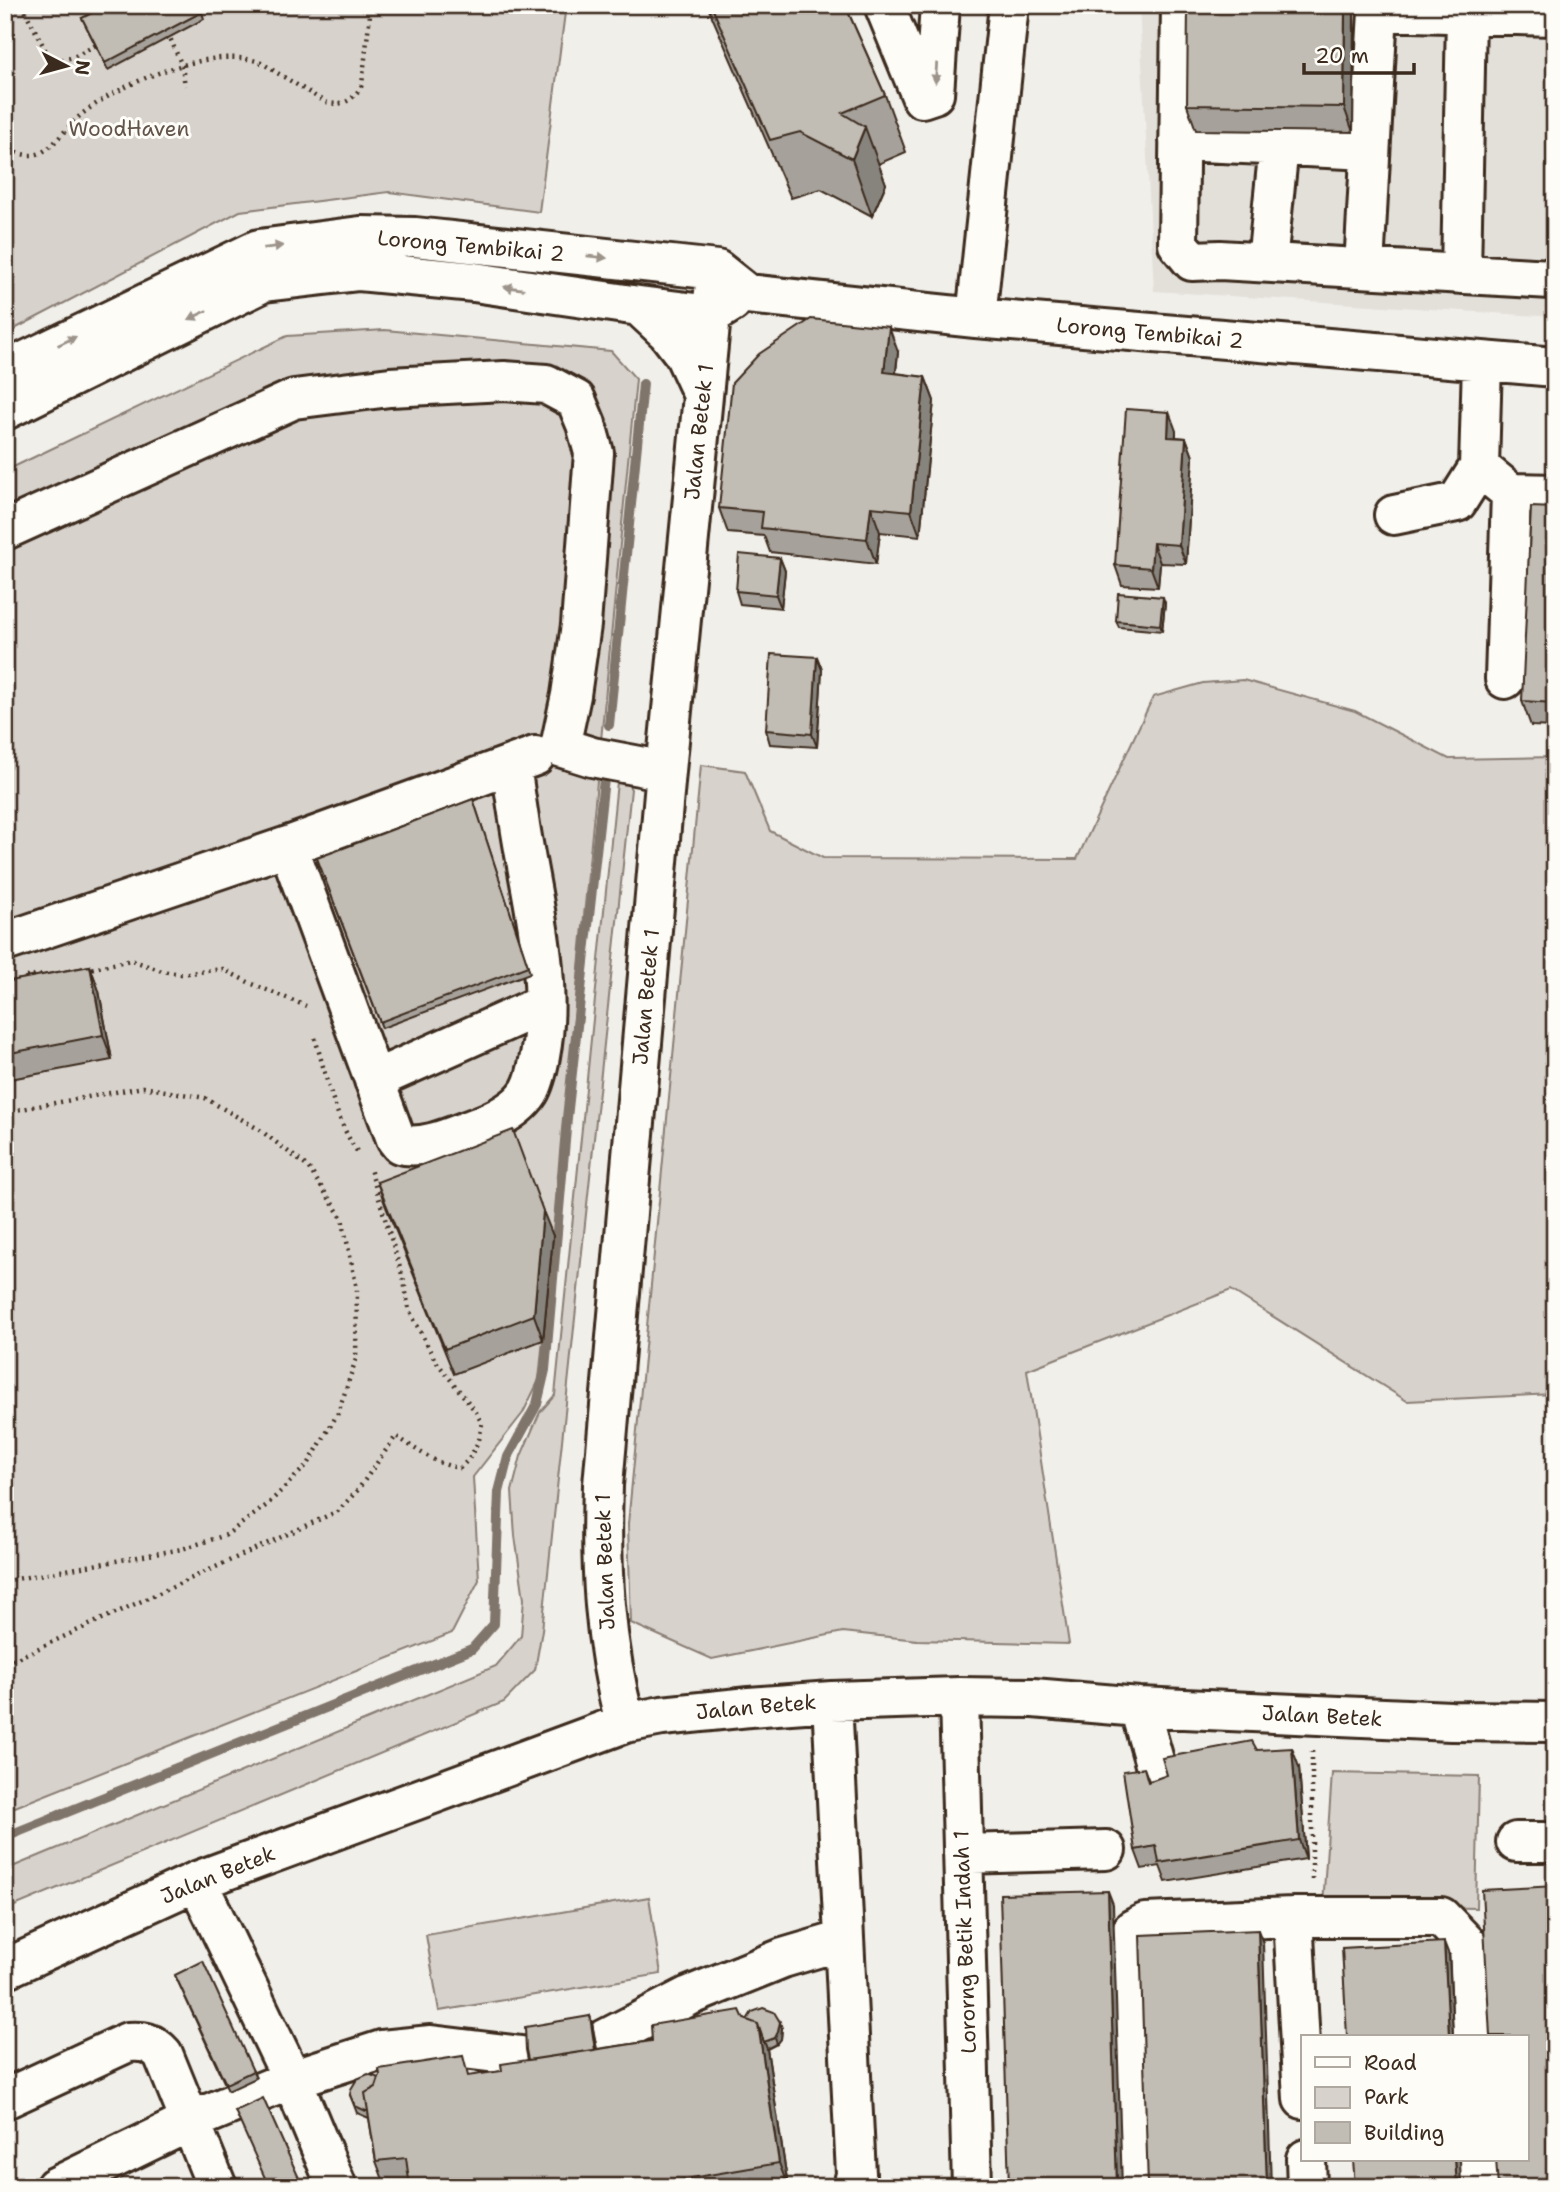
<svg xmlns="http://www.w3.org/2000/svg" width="1560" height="2192" font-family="'Shantell Sans',sans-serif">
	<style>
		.built { fill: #e3e0da }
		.green { fill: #d7d2cc; stroke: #897e75; stroke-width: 2 }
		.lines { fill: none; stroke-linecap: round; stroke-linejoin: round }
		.stream { stroke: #80746b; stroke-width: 10 }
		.minor-casing { stroke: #3b2a1e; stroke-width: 44 }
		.path { stroke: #3b2a1e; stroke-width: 4.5; stroke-dasharray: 2 5; stroke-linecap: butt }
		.minor { stroke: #fdfcf7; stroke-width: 38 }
		.wall { fill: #a6a29b; stroke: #3b2a1e; stroke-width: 2 }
		.shaded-wall { fill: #87847e; stroke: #3b2a1e; stroke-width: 2 }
		.building { fill: #c1bcb4; stroke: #3b2a1e; stroke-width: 2 }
		.oneway { fill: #9c938a }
		.labels { text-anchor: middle; stroke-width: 6; stroke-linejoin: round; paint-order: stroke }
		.park-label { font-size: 21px; fill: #62544a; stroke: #fdfcf7 }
		.street-label { font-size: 21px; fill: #3b2a1e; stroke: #fdfcf7 }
	</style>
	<rect width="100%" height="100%" fill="#f1efea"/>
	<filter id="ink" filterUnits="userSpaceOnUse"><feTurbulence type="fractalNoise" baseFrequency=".0143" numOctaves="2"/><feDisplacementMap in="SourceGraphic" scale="14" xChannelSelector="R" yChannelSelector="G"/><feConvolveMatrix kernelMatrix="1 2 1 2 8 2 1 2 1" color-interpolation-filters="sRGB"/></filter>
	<g filter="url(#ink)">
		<path class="built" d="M1139 5H1555V317L1154 291Z"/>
		<path class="green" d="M5 5H566L539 212 389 192 240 211 5 334Z
			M385 330 611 351 636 379 539 1380 523 1413 473 1477 479 1580 452 1633 5 1811V471L287 336Z
			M1243 680 1355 711 1449 759 1555 757V992H1550L1555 1226V1394L1407 1401 1231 1290 1027 1370 1069 1644 917 1640 843 1632 712 1659 631 1623 628 1524 701 765 745 771 770 831 823 858 1077 859 1153 697 1203 683Z
			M618 772 631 789 542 1630 535 1670 504 1702 5 1910V1870L496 1666 521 1636 524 1599 515 1536 512 1491 521 1456 540 1412 555 1395Z
			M1332 1773 1479 1776 1476 1908 1323 1905Z
			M649 1897 661 1974 439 2011 426 1935Z"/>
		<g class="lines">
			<path class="stream" d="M609 725 643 384
				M5 1837 472 1649 494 1624 499 1492 508 1457 537 1404 545 1370 567 1118 605 770"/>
			<g class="minor-casing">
				<path id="minor" d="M884 5 922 98 934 94 940 5
					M1181 5 1178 244 1192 261 1220 260 1551 279 1555 275
					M1179 141 1370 150
					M1267 262 1279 146
					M1364 268 1378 11 1555 16
					M1461 274 1466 15
					M639 306 667 332 684 354 703 395
					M976 318 1009 5
					M1482 361 1479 467 1511 493 1555 494
					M5 371 259 249 360 236 415 237 717 270 747 294 976 318 1555 367
					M5 410 264 282 359 271 474 282 639 306 711 315 732 302
					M1394 515 1457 502 1479 467
					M5 530 294 399 390 387 504 381 546 384 576 400 586 424 594 453 581 625 571 695 560 747 592 757 666 771
					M1505 679 1511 493
					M288 846 396 1139 400 1144C422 1150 451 1137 472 1129 492 1122 517 1111 529 1092 535 1082 538 1067 540 1056 553 988 536 917 524 849 519 821 515 793 511 765
					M5 942 288 846 535 756
					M374 1080 544 1004
					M959 1697 972 2187
					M832 1701 856 2174 853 2187
					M1139 1707 1164 1796
					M625 1723C604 1640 600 1571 603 1485L666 771 711 315 717 270
					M1516 1842H1555
					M963 1854 1106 1850
					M197 1881 292 2079 337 2187
					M1293 1917 1303 2099
					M5 1969 197 1881 625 1723 662 1716 749 1707 832 1701 959 1697 1033 1698 1139 1707 1451 1721 1555 1722
					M596 2044 689 1996 783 1958 844 1940
					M5 2099 128 2042C144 2041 152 2042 163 2054L217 2187
					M1306 2159 1307 2187
					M1478 2159 1480 2187
					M55 2187 191 2121 292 2079 382 2050 431 2045 529 2057
					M1132 2187 1128 1942 1133 1929 1145 1923 1293 1917H1441L1469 1946 1473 2036"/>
			</g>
			<path class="path" d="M22 5 47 53C63 68 82 52 98 44
				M168 33 182 66 185 86
				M5 144C12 154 33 159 44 151 58 142 68 125 82 114 119 84 208 46 256 61 264 63 272 70 279 74 294 83 310 93 325 102 342 107 353 101 362 85L371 5
				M85 970 131 960 162 971 181 974 223 969 250 983 306 1006
				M26 977 45 975
				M315 1038C326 1075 336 1123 359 1154
				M5 1112 143 1087 205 1098 260 1130 308 1167 342 1218 357 1289 356 1359 338 1413 309 1463 267 1505 226 1535 182 1549 5 1581
				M5 1660 15 1659 338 1511 357 1491 396 1436C416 1449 436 1465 460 1468L469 1459 479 1440 482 1424 476 1412 435 1360 409 1310 404 1281 370 1169
				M1312 1879V1751"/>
			<use href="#minor" class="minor"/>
		</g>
		<path class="wall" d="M5 5H8L13 19 5 24Z
			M707 5H845L885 95 906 152 878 164 886 184 872 216 821 189 791 198Z
			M1354 5 1353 132 1196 130 1187 105Z
			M202 12 204 19 108 70 82 18Z
			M898 352 896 373 925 377 934 401 920 536 880 532 876 564 770 552 764 536 728 533 719 508Z
			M1176 431V437L1186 438 1193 457 1186 564 1160 563 1158 587 1122 585 1115 565Z
			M1555 508V727L1531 726 1522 701Z
			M780 558 785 571 781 608 740 604 736 591Z
			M1165 603 1162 631 1119 627 1116 621Z
			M817 657 822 670 817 747 770 744 766 730Z
			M473 799 530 973 382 1028 317 858Z
			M90 966 99 991 112 1060 5 1080V982Z
			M377 1182 553 1236 543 1340 454 1374 386 1207Z
			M1257 1750 1299 1767 1306 1859 1166 1882 1160 1866 1142 1869 1135 1850 1144 1768 1149 1781Z
			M175 1975 253 2071 256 2078 228 2091Z
			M590 2016 592 2023 597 2049 652 2041 744 2019 782 2028 781 2039 777 2044 767 2049 788 2187H410L409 2183 385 2185 376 2161 369 2118 357 2113 350 2095 379 2078 471 2076 502 2071 528 2060Z"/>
		<path class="shaded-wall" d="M1345 5H1354L1353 132 1344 107Z
			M865 127 886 184 872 216 852 159Z
			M889 327 898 352 893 397 884 372Z
			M925 377 934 401 920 536 911 511Z
			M1169 412 1176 431 1175 456 1168 437Z
			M1186 438 1193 457 1186 564 1179 545Z
			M871 507 880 532 876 564 867 539Z
			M1153 543 1160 563 1158 587 1151 568Z
			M780 558 785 571 781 608 776 595Z
			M1163 597 1165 603 1162 631 1160 625Z
			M817 657 822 670 817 747 812 734Z
			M90 966 99 991 112 1060 103 1035Z
			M543 1211 553 1236 543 1340 534 1315Z
			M1292 1748 1299 1767 1306 1859 1299 1840Z
			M1108 1891 1113 1904 1122 2187H1117Z
			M1258 1930 1263 1943 1271 2187H1267Z
			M1444 1942 1449 1955 1453 2036H1449Z
			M590 2016 592 2023 600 2075 598 2068Z
			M780 2022 782 2028 781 2039 777 2044 775 2038Z
			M758 2024 767 2049 788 2187 779 2163Z
			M1455 2159H1460L1461 2187H1457Z"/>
		<path class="building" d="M107 5H198L202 12 105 63 82 18Z
			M711 5H845L885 95 842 113 865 127 852 159 800 132 770 140Z
			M1188 5H1345L1344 107 1187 105Z
			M811 319 889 327 884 372 925 377 911 511 871 507 867 539 761 528 763 512 719 508 732 383 759 354Z
			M1126 409 1169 412 1168 437 1186 438 1179 545 1153 543 1151 568 1115 565Z
			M1531 507 1555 508V703L1522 701Z
			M739 554 780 558 776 595 736 591Z
			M1118 593 1163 597 1160 625 1116 621Z
			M771 654 817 657 812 734 766 730Z
			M473 799 528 966 380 1022 317 858Z
			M90 966 103 1035 5 1054V982Z
			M513 1130 543 1211 534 1315 445 1349 377 1182Z
			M1252 1741 1257 1750 1292 1748 1299 1840 1159 1863 1156 1846 1135 1850 1123 1771 1144 1768 1148 1782 1167 1775 1162 1758Z
			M1555 1886V2187H1498L1496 2159H1527V2036H1490L1482 1890Z
			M1108 1891 1117 2187H1009L1000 1894Z
			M1258 1930 1267 2187H1148L1140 1935Z
			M1444 1942 1449 2036H1347L1342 1948Z
			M203 1961 253 2071 226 2084 175 1975Z
			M763 2008 774 2012 780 2022 778 2032 775 2038 764 2042 758 2024 747 2020 752 2012Z
			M740 2010 744 2019 758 2024 779 2163 638 2187H410L406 2158 376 2161 365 2093 376 2087 380 2075 379 2069 463 2056 468 2076 502 2071 501 2064 652 2041 651 2025Z
			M590 2016 595 2050 528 2060 526 2050 525 2027Z
			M368 2074 379 2078 376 2087 365 2093 368 2111H366L355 2106 350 2095 351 2089 357 2079Z
			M263 2098 303 2187H269L235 2111Z
			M1353 2159H1455L1457 2187H1355Z"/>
		<defs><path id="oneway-solid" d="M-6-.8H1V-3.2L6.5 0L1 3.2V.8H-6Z" transform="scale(1.75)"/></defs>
		<g class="oneway">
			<use href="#oneway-solid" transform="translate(936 73) rotate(94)"/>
			<use href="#oneway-solid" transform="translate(273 247) rotate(-7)"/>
			<use href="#oneway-solid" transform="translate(597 257) rotate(6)"/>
			<use href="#oneway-solid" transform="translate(514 288) rotate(-172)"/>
			<use href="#oneway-solid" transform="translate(198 315) rotate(154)"/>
			<use href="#oneway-solid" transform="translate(67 341) rotate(-26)"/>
		</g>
	</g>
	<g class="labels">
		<g class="park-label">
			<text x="129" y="136">WoodHaven</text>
		</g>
		<g class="street-label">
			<text transform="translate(471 246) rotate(5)" y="7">Lorong Tembikai 2</text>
			<text transform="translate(1150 333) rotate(5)" y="7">Lorong Tembikai 2</text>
			<text transform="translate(699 432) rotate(-84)" y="7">Jalan Betek 1</text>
			<text transform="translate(646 997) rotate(-85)" y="7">Jalan Betek 1</text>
			<text transform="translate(605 1562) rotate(-92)" y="7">Jalan Betek 1</text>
			<text transform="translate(756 1707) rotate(-5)" y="7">Jalan Betek</text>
			<text transform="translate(1322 1716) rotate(3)" y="7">Jalan Betek</text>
			<text transform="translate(218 1875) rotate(-22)" y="7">Jalan Betek</text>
			<text transform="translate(965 1942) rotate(-92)" y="7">Lororng Betik Indah 1</text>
		</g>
	</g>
	<rect width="1560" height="2192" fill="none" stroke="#fdfcf7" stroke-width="28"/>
	<rect x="14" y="14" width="1532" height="2164" fill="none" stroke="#3b2a1e" stroke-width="2.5" filter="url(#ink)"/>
	<rect x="1301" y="2035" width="228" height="126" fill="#fdfcf7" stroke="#afa8a0" stroke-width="2"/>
	<rect x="1315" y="2057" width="35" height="10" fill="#fdfcf7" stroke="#afa8a0" stroke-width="2"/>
	<text x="1364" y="2070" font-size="21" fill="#3b2a1e">Road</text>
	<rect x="1315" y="2087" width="35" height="21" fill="#d7d2cc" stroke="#afa8a0" stroke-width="2"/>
	<text x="1364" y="2104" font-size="21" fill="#3b2a1e">Park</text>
	<rect x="1315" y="2122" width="35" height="21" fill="#c1bcb4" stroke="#afa8a0" stroke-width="2"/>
	<text x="1364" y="2140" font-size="21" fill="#3b2a1e">Building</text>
	<g transform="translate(66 66) rotate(96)" stroke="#fdfcf7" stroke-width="5" paint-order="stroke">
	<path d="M0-5L12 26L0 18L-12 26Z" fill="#3b2a1e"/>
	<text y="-10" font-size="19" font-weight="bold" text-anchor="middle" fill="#3b2a1e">N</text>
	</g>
	<path d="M1304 63v10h110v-10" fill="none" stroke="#3b2a1e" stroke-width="3.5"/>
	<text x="1315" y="63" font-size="21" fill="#3b2a1e" stroke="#fdfcf7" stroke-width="5" paint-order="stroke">20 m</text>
</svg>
